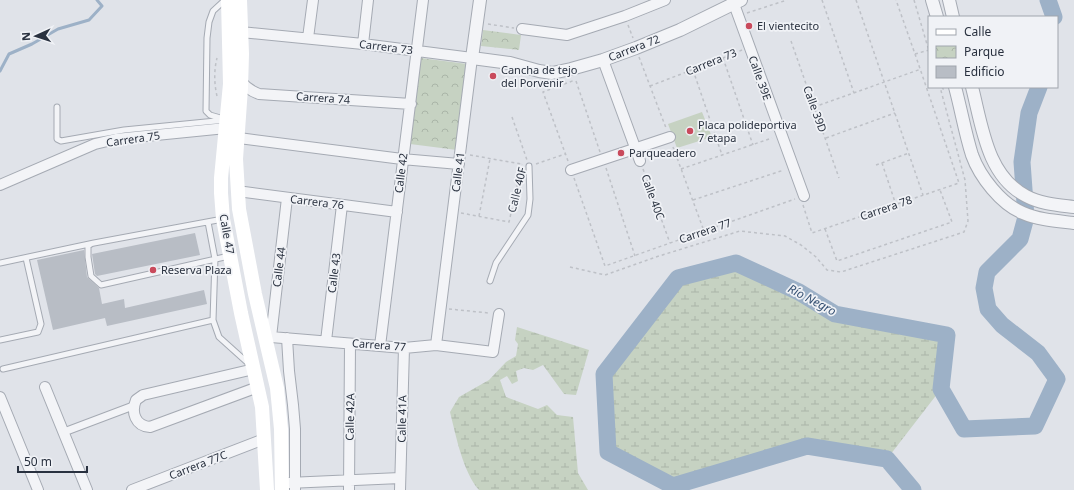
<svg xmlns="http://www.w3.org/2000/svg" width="1074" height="490" font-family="'Noto Sans',sans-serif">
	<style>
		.grass { fill: #c6d2c2 }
		.wetland { fill: url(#wetland-marsh) }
		.park { fill: url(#park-crowns) }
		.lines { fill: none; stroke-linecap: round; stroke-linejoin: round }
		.stream { stroke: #9db1c7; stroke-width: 3 }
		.river { stroke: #9db1c7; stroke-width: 17 }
		.building { fill: #b8bdc5 }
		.service-casing { stroke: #a5aab3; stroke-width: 7 }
		.pedestrian-casing { stroke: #a5aab3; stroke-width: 9 }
		.minor-casing { stroke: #a5aab3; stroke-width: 12 }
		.tertiary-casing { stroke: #a5aab3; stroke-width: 14 }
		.path { stroke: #bec1c7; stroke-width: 1.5; stroke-dasharray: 3 3; stroke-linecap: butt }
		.service { stroke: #f3f4f7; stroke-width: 5 }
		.pedestrian { stroke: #f3f4f7; stroke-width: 7 }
		.minor { stroke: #f3f4f7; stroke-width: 10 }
		.tertiary { stroke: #f3f4f7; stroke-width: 12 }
		.secondary { stroke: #fff; stroke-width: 14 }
		.poi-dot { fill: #c94a5c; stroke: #f0f2f6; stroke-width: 1.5 }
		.labels { text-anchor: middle; stroke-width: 3.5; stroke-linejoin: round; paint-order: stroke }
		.poi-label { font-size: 11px; fill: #29313f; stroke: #f0f2f6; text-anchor: start }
		.street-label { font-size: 11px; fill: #29313f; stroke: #f0f2f6 }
		.water-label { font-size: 12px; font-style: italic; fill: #355072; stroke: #f0f2f6 }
	</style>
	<defs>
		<pattern id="wetland-marsh" width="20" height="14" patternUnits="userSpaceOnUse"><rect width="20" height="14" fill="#c6d2c2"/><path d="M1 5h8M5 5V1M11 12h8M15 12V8" fill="none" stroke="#aab5a8"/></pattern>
		<pattern id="park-crowns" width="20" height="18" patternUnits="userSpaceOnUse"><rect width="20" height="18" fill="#c6d2c2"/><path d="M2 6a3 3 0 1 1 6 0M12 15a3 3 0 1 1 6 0" fill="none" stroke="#aab5a8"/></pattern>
	</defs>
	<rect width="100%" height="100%" fill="#e0e3e9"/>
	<path class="grass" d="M702 112 712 137 677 148 668 124Z"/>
	<path class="wetland" d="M736 263 799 292 835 314 947 335 941 389 887 459 807 446 673 486 608 452 604 374 678 278Z
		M517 327 589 350 576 395 564 394 543 365 533 370 524 368 516 371 518 381 512 384 507 376 500 380 506 397 538 409 547 405 557 415 573 417 578 473 588 490H479C463 472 456 436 450 412L459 397 489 380 506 362 516 356 518 344 515 340Z"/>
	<path class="park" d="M483 30 521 35 519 50 481 46Z
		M421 58 467 64 457 150 410 144Z"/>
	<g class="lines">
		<path class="stream" d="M0 71 9 54 32 44 58 29 89 20 102 6 97 0"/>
		<path class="river" d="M1048 0 1054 17
			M913 490 887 459 807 446 673 486 608 452 604 374 678 278 736 263 799 292 835 314 947 335 941 389 964 429 1035 426 1057 379 1038 353 1002 325 988 309 984 288 987 272 1020 239 1026 217 1022 162 1029 113 1039 87"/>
	</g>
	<path class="building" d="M195 233 200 255 97 276 95 274 92 254Z
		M84 250 87 277 99 288 102 304 124 299 125 308 204 290 207 304 107 326 105 318 53 330 37 260Z"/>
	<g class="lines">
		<g class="service-casing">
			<path id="service" d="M57 107V139L61 141 124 130 226 120
				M224 119 210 115 206 111 207 38 209 22 213 11 225 0
				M208 222 215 259 213 320 219 337 249 364
				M91 244 88 246V257L91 276 101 285 229 256
				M0 263 94 243 223 219
				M490 281 496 263 528 215 530 199 529 166
				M0 340 38 332 41 324 26 258
				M3 369 213 320"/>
		</g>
		<g class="pedestrian-casing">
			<path id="pedestrian" d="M64 432 133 406"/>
		</g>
		<g class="minor-casing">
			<path id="minor" d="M734 4 804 196
				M522 29 567 35 625 16 665 0
				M241 32 363 44 472 58 436 345
				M308 38 313 0
				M363 44 368 0
				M603 60 640 161
				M241 81C246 88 251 91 259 94L411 104
				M239 138 402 159 459 164
				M571 170 670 137
				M0 185 95 144 116 139 226 128
				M237 191 397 212
				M271 337 287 198
				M265 338 271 337 404 348 436 345 493 352 499 314
				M287 338 289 371 293 405 295 429V490
				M326 341 342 205
				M380 346 423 0
				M254 369 143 395 136 400C131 412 135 426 150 427L258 387
				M45 387 87 490
				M0 397 38 490
				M288 483 400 478
				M132 490 264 439
				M349 490 350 344
				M400 490 404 348"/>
		</g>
		<g class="tertiary-casing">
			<path id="tertiary" d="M480 0 472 58 510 63 539 71 552 73 571 69 603 60 636 48 680 30 741 0
				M932 0 937 17
				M949 0 953 17
				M955 87C961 109 965 133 972 155 980 177 1001 204 1023 213 1039 220 1057 221 1074 223
				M972 87C982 126 987 176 1026 196 1041 204 1058 205 1074 207"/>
		</g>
		<path class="path" d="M822 0 854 93
			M856 0 923 195
			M914 0 929 51
			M747 13 787 0
			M488 24 514 28
			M628 25 633 38
			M791 41 839 178
			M915 54 929 50
			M639 57 666 128
			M723 58 753 145
			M693 70 722 155
			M576 81 600 152
			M650 86 723 58 742 50
			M942 87 945 92
			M217 96C214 83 214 70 217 58
			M814 107 921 69
			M512 117 527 160
			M826 138 895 113
			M673 147 704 231
			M470 155 521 164
			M568 161 543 92 575 80
			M882 163 896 205
			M536 164 565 154
			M876 165 909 153
			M606 168 635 256
			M643 169 670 243
			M681 169 772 138
			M574 178 605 266 795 199
			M693 200 784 170
			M803 205 812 233 959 183 915 54 896 0
			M461 213 509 222 522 164
			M479 216 490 159
			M825 229 837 261 952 222 940 190
			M570 267 605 275 659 256 740 231 785 236 801 245 816 257 827 270 841 272 964 232 968 221 965 180 940 87
			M449 309 489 313"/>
		<use href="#service" class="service"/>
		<use href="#pedestrian" class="pedestrian"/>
		<use href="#minor" class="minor"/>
		<use href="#tertiary" class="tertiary"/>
		<path class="secondary" d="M228 0 230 84 221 178V193L223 219 241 313 262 407 267 490
			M240 0 242 54 241 88 236 159 239 209 255 294 277 388 281 429 282 490"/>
	</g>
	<g class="poi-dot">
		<circle cx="749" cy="26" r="4"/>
		<circle cx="493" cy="76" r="4"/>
		<circle cx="690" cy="131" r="4"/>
		<circle cx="621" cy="153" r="4"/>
		<circle cx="153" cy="270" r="4"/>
	</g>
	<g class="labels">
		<g class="poi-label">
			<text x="757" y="30">El vientecito</text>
			<text x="501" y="74">Cancha de tejo<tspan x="501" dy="13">del Porvenir</tspan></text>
			<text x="698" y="129">Placa polideportiva<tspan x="698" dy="13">7 etapa</tspan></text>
			<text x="629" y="157">Parqueadero</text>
			<text x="161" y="274">Reserva Plaza</text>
		</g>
		<g class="street-label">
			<text transform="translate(386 47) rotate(7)" y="4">Carrera 73</text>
			<text transform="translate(634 48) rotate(-21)" y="4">Carrera 72</text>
			<text transform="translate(711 62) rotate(-22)" y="4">Carrera 73</text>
			<text transform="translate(760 78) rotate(70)" y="4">Calle 39E</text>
			<text transform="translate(323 98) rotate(4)" y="4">Carrera 74</text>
			<text transform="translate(815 109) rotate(70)" y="4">Calle 39D</text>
			<text transform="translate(133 139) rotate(-8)" y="4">Carrera 75</text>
			<text transform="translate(458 172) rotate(-83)" y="4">Calle 41</text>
			<text transform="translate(401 173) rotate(-83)" y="4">Calle 42</text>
			<text transform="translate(517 190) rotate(-76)" y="4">Calle 40F</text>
			<text transform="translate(653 197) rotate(70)" y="4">Calle 40C</text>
			<text transform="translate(317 202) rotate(7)" y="4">Carrera 76</text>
			<text transform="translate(886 208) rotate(-19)" y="4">Carrera 78</text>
			<text transform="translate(705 231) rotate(-19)" y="4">Carrera 77</text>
			<text transform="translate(227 234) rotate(80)" y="4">Calle 47</text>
			<text transform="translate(279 267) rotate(-83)" y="4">Calle 44</text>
			<text transform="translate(334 273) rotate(-83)" y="4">Calle 43</text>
			<text transform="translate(379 345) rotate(4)" y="4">Carrera 77</text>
			<text transform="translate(350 417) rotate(-89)" y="4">Calle 42A</text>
			<text transform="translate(402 419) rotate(-89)" y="4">Calle 41A</text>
			<text transform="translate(198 465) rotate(-21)" y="4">Carrera 77C</text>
		</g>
		<g class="water-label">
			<text transform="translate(812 300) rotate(28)" y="4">Río Negro</text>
		</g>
	</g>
	<rect x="928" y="16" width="130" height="72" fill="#f0f2f6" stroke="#a0a5ad"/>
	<rect x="936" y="29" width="20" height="6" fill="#ffffff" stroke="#a0a5ad"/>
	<text x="964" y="36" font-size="12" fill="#29313f">Calle</text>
	<rect x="936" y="46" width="20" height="12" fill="url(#park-crowns)" stroke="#a0a5ad"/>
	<text x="964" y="56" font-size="12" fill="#29313f">Parque</text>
	<rect x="936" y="66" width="20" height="12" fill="#b8bdc5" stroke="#a0a5ad"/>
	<text x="964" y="76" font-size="12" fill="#29313f">Edificio</text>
	<g transform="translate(36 36) rotate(267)" stroke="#f0f2f6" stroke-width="3" paint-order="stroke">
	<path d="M0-3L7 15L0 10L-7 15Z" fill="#29313f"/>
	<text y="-6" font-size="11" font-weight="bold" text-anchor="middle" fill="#29313f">N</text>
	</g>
	<path d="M18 466v6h69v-6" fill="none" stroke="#29313f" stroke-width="2"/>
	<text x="24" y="466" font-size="12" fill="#29313f" stroke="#f0f2f6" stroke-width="3" paint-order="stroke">50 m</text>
</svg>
